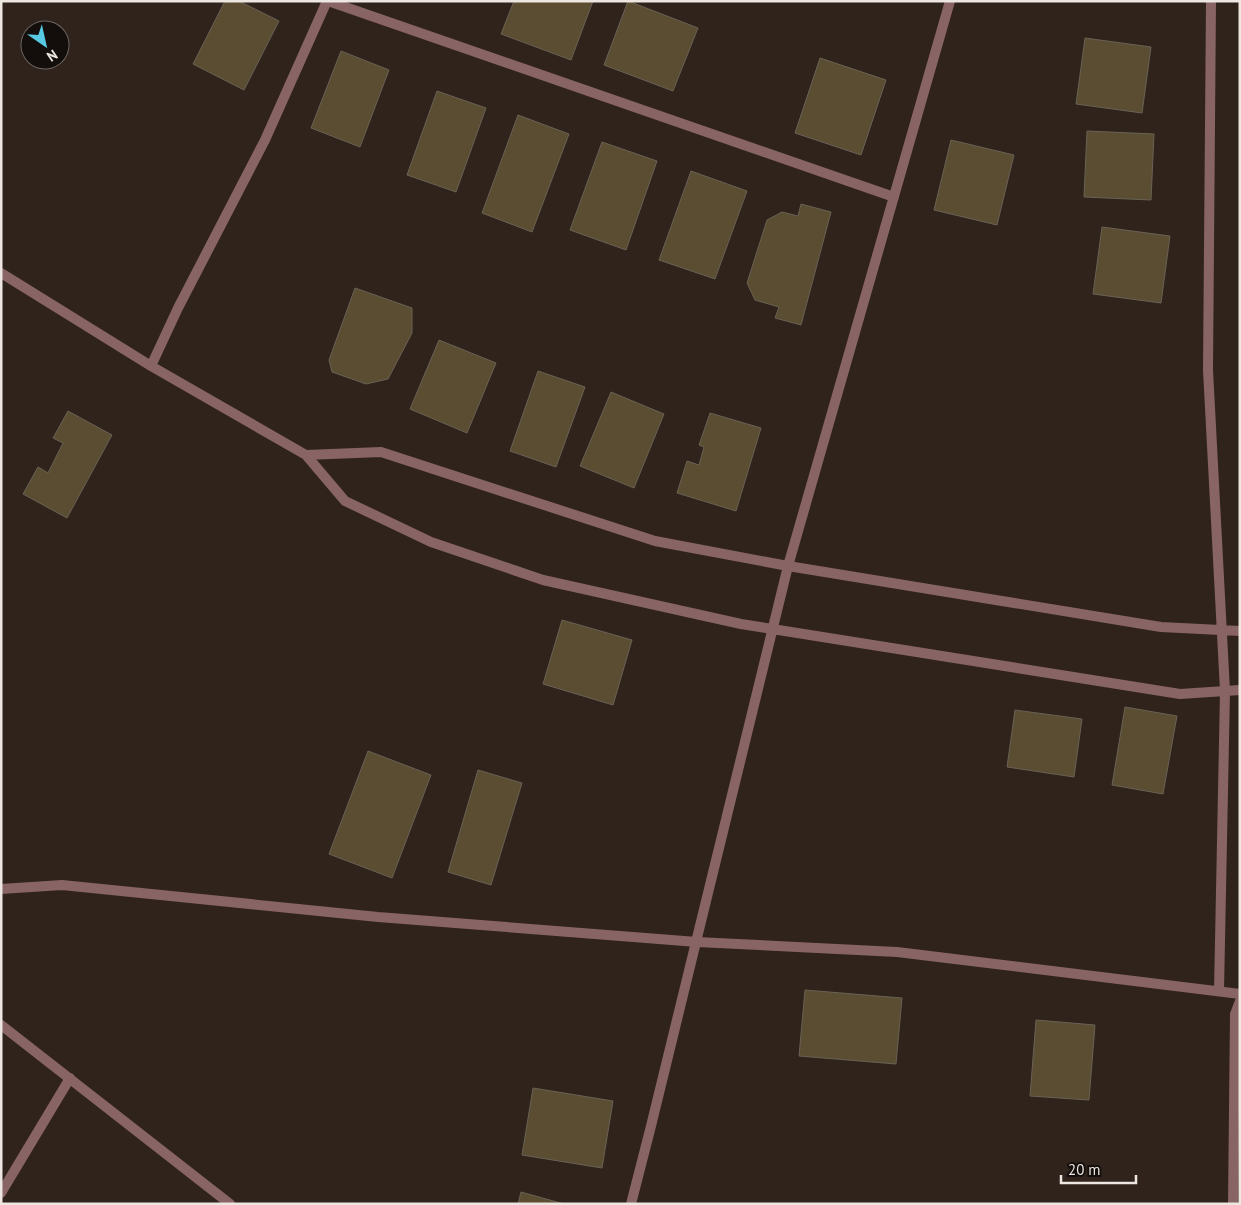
<svg xmlns="http://www.w3.org/2000/svg" width="1241" height="1205" font-family="'PT Sans',sans-serif">
	<style>
		.building { fill: #5a4d32; stroke: #696255 }
		.lines { fill: none; stroke-linecap: round; stroke-linejoin: round }
		.street { stroke: #886464; stroke-width: 10 }
	</style>
	<rect width="100%" height="100%" fill="#2f231c"/>
	<path class="building" d="M225 1H239L279 21 244 90 193 64Z
		M514 1H593L571 60 501 34Z
		M628 1 698 28 673 91 604 65Z
		M1085 38 1151 47 1142 113 1076 104Z
		M341 51 389 70 360 147 311 128Z
		M820 58 886 80 861 155 795 133Z
		M437 91 486 108 456 192 407 175Z
		M518 115 569 134 532 232 482 213Z
		M1087 131 1154 134 1151 200 1084 197Z
		M951 140 1014 155 997 225 934 210Z
		M602 142 657 161 626 250 570 230Z
		M691 171 747 191 715 279 659 260Z
		M801 204 831 212 801 325 775 318 779 307 755 300 747 283 767 220 782 212 798 216Z
		M1102 227 1170 236 1161 303 1093 294Z
		M355 288 412 308V333L388 379 366 384 332 372 329 360Z
		M439 340 496 363 467 433 410 409Z
		M538 371 585 387 556 467 510 451Z
		M611 392 664 414 634 488 580 466Z
		M68 411 112 435 67 518 23 494 38 467 48 473 63 443 53 438Z
		M710 413 761 428 736 511 677 493 687 461 699 465 704 447 699 445Z
		M562 620 632 640 613 705 543 684Z
		M1125 707 1177 716 1163 794 1112 785Z
		M1015 710 1082 719 1074 777 1007 767Z
		M368 751 431 775 392 878 329 854Z
		M478 770 522 783 491 885 448 872Z
		M805 990 902 998 896 1064 799 1056Z
		M1036 1020 1095 1025 1089 1100 1030 1096Z
		M533 1088 613 1101 602 1168 522 1155Z
		M521 1192 564 1204H518Z"/>
	<g class="lines">
		<path class="street" d="M328 1 894 197
			M1211 1 1208 370 1225 691 1219 991
			M1 273 151 366 306 455
			M151 366 178 308 265 140 327 1
			M1240 631 1161 627 788 566 655 541 381 452 306 455 345 501 431 542 543 580 741 624 1180 694 1240 690
			M1 889 62 885 378 917 697 942 897 952 1240 994
			M1 1025 230 1204
			M1 1193 70 1078
			M631 1204 651 1126 788 566 950 1
			M1233 1204 1235 1014 1240 1001"/>
	</g>
	<rect width="1241" height="1205" fill="none" stroke="#eee6e1" stroke-width="5"/>
	<g transform="translate(45 45) rotate(146)"><circle r="24" fill="#130e0b" stroke="#6b6461"/>
	<path d="M0-4L9 19L0 12L-9 19Z" fill="#57c9e2"/>
	<text y="-8" font-size="14" font-weight="bold" text-anchor="middle" fill="#eee6e1">N</text>
	</g>
	<path d="M1061 1175v8h75v-8" fill="none" stroke="#eee6e1" stroke-width="2.5"/>
	<text x="1068" y="1175" font-size="15" fill="#eee6e1" stroke="#130e0b" stroke-width="4" paint-order="stroke">20 m</text>
</svg>
